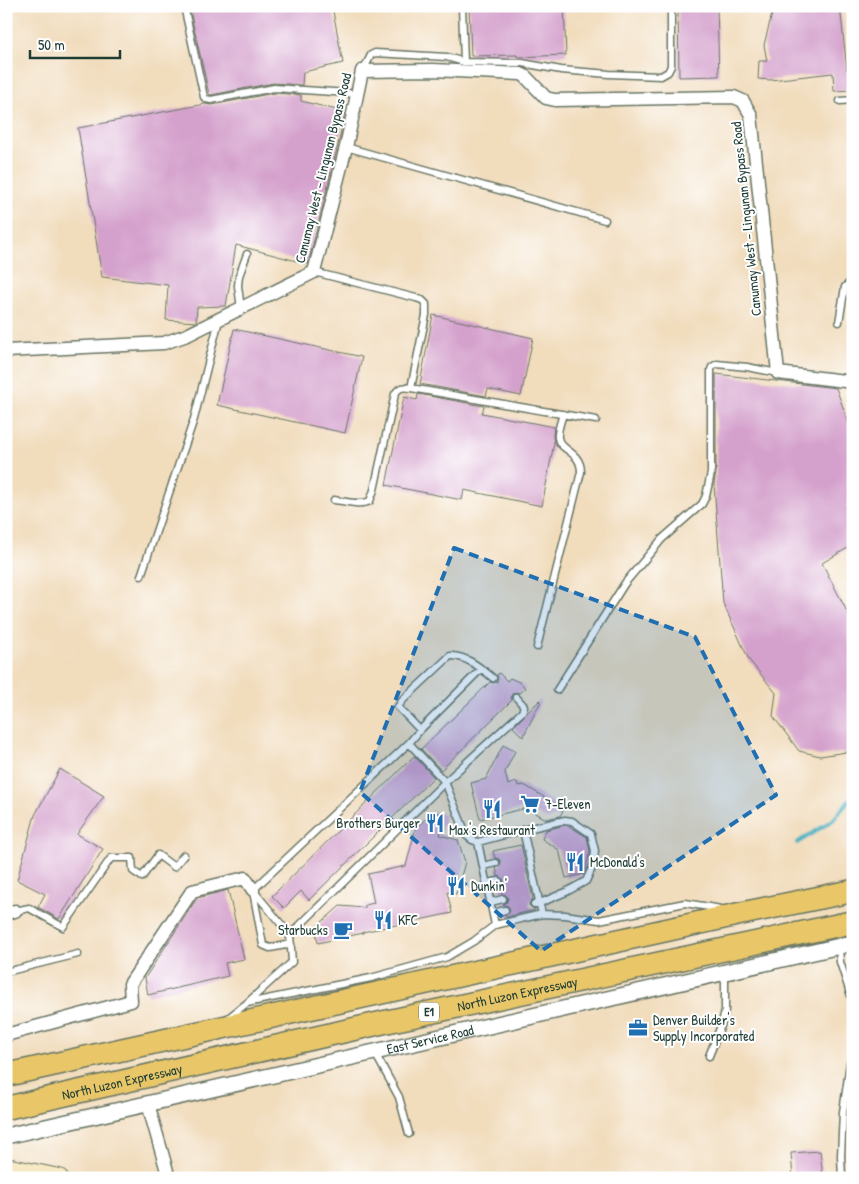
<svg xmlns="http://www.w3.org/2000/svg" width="859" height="1184" font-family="'Patrick Hand',sans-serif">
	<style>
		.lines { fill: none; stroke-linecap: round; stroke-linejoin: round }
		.stream { stroke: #42afc0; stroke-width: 4 }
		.building { fill: #d4a0cc }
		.service-casing { stroke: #687564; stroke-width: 9 }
		.minor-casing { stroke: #687564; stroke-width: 15 }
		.tertiary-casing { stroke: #687564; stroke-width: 18 }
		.secondary-casing { stroke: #687564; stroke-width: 20 }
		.motorway-casing { stroke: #687564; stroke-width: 25 }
		.service { stroke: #fff; stroke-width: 6 }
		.minor { stroke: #fff; stroke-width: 12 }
		.tertiary { stroke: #fff; stroke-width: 15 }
		.secondary { stroke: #f6e9c3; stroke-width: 18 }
		.motorway { stroke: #e9c769; stroke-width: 22 }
		.marked { fill: #1f6fb2; fill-opacity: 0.2; stroke: #1f6fb2; stroke-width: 4; stroke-dasharray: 10 6; stroke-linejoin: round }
		.labels { text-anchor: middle; stroke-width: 4; stroke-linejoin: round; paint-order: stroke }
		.shield { fill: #fff; stroke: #627771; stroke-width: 1 }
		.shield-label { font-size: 12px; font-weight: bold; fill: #1f3d34 }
		.street-label { font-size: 14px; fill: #1f3d34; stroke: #fff }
		.poi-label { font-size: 14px; fill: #1f3d34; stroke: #fff; text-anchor: start }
	</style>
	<rect width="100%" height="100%" fill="#fff"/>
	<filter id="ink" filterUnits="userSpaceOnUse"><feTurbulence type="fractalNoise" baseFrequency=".02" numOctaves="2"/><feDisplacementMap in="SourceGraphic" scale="10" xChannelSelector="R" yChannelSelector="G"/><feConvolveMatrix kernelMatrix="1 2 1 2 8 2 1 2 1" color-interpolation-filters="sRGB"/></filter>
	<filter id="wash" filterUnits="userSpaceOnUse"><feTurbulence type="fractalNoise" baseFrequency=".0096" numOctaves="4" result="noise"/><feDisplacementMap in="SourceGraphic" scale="20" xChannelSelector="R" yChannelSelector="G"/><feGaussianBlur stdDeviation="1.12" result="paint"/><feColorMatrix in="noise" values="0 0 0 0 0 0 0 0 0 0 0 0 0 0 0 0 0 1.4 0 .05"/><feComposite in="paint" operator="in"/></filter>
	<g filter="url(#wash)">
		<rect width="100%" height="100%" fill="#f1dcbc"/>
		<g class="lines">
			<path class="stream" d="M797 843 833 820 853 796"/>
		</g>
		<g id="blocks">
			<path class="building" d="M189 6H332L343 63 303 72 302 85 273 83 211 95 209 94Z
				M469 6H564L566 55 517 57V55L471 56Z
				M678 6H717L719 76 679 77Z
				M774 6H840L847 70 853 69V90L834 91 833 73 771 80 758 79 759 61H767L764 45Z
				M274 93 301 95V101L345 112 338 145 308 264 236 245 226 306 197 307 196 322 166 320 168 285 102 277 78 128 205 104 212 105Z
				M433 315 533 338 521 396 488 389 486 396 420 384Z
				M234 329 362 357 345 433 217 405Z
				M716 374 836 388 853 435V501L846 506 853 517V545L822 563 853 623V751L820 756 799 751 773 716 776 693 749 660 723 603 714 484 716 473Z
				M418 394 484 406 482 413 554 427 553 436 554 443 542 506 464 490 462 500 386 485 404 397 417 400Z
				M499 673 507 681 510 678 521 683 525 688 519 693 515 692 512 694 511 698 512 700 441 770 421 749 490 682 493 683 497 682 498 678 497 675Z
				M540 700 541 701 523 737 513 727Z
				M503 745 515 751 505 772 508 785 517 782 518 786 524 785 564 809 560 816 546 819 527 808 480 819 471 783 486 779Z
				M414 756 434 777 309 900 301 891 284 908 272 896Z
				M60 769 104 796 77 834 103 849 59 919 38 907 45 894 17 880 35 815Z
				M434 812 445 815 440 835 458 840 465 862 456 894 447 892 452 913 363 932V933L318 943 315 928 340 906 365 908V905L374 903 368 874 406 866 416 827Z
				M565 825 569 826 587 837 590 851 584 874 566 878 559 850 542 839 546 830Z
				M521 845 533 899 530 902 529 905 532 908 535 909V910L506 917 505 915 509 913 510 909 508 906 504 905 503 904 507 902 508 898 506 895 502 894 500 886 503 883 504 880 501 877 498 876 496 868 500 866 501 862 499 859 495 858 493 851Z
				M228 890 244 959 225 963 228 976 148 995 145 978 197 898Z
				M820 1151 823 1178H793L791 1153Z"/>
		</g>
	</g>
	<g filter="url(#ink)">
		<use href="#blocks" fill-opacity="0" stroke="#687564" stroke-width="1"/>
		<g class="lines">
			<g class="service-casing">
				<path id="service" d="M184 6 204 97 206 99 211 100 274 88 348 93 357 95
					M462 6 464 62
					M363 71 371 55 375 53 447 57 464 62 522 63 561 70 609 74 661 76 668 72 671 66V6
					M840 101 853 100
					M346 147 605 220
					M314 272 416 298 422 300 426 304V315L411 388
					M241 309 238 286 239 276 247 254
					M839 322 845 287 853 280
					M334 500C345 501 360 506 370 501L374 490 395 394C399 387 403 387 411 388L596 420
					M141 576 194 419 219 320
					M537 647 581 472C581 451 560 451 558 438 557 431 561 421 563 414
					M557 690 625 583 662 539 702 504 706 496 711 473V370L712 367 717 364 747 367 778 373
					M420 730 481 669
					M409 743 445 782 467 836 472 840 478 842 523 830 542 914
					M523 830 565 820 572 821 591 834 595 851 593 866 586 881 566 892 540 903 534 904
					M478 842 495 925
					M483 866 496 863
					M487 883 499 881
					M253 890 409 743 420 730 398 707 402 701 450 656C466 655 482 669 493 678
					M253 891 263 945 270 948 291 944
					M491 902 503 899
					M15 911 29 908 63 927 111 858H132L133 871 142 877 158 855 174 867 184 855
					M493 913 505 910
					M290 935 445 782 522 712 524 706 516 697
					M839 948 840 962 853 1002
					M6 972 78 954
					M247 1003 371 978 447 957 474 941 495 925 542 914 565 915 599 920 685 903 721 909
					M228 1018 247 1003 292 962 290 935 253 890
					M375 1053 399 1097 409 1134
					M709 1056 722 1023 725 1010V973
					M842 1178 841 1156 843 1112 850 1063 853 1055"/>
			</g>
			<g class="minor-casing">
				<path id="minor" d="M6 351 164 343 187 335 314 272 346 147 362 71 433 70 521 74 525 76 546 98 555 100 734 97 743 101 751 115 778 373 853 382
					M6 913 15 911
					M6 1035 131 1001 130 984 192 891 245 878 253 890
					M148 1104 169 1178"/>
			</g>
			<g class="tertiary-casing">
				<g id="tertiary">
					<path id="s1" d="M6 1136 853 943"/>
				</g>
			</g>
			<g class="secondary-casing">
				<path id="secondary" d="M6 1167 59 1178"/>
			</g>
			<g class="motorway-casing">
				<g id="motorway">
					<path d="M6 1075 744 913 853 891"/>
					<path id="s2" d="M6 1108 385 1022 853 922"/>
				</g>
			</g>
			<use href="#service" class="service"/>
			<use href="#minor" class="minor"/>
			<use href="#tertiary" class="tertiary"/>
			<use href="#secondary" class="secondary"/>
			<use href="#motorway" class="motorway"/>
		</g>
	</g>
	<path class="marked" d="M454 548 695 637 776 795 541 951 360 792Z"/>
	<defs>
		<g id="supermarket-bare" transform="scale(1.5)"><path d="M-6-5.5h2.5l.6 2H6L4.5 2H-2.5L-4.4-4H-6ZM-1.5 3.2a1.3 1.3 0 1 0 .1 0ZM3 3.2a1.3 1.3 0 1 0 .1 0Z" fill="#1f6fb2" stroke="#fff" stroke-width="2.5" paint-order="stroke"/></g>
		<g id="restaurant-bare" transform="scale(1.5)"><path d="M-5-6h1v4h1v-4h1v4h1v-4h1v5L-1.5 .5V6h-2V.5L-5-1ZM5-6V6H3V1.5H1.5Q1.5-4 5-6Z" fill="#1f6fb2" stroke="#fff" stroke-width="2.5" paint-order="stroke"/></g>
		<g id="cafe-bare" transform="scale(1.5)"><path d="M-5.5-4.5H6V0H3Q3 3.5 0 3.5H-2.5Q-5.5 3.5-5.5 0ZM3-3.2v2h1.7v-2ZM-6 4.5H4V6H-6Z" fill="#1f6fb2" stroke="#fff" stroke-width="2.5" paint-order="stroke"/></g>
		<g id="office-bare" transform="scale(1.5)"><path d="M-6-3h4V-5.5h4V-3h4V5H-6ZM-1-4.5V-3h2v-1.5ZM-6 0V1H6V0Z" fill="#1f6fb2" stroke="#fff" stroke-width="2.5" paint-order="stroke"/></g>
	</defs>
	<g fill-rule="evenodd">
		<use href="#supermarket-bare" x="530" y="804"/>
		<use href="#restaurant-bare" x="492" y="809"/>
		<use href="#restaurant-bare" x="435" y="823"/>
		<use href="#restaurant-bare" x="575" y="862"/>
		<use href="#restaurant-bare" x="456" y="886"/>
		<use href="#restaurant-bare" x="383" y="920"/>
		<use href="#cafe-bare" x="343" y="930"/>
		<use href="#office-bare" x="638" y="1028"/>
	</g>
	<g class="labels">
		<rect class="shield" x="419" y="1002.5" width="20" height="19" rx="4"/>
		<g class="shield-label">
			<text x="429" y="1016">E1</text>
		</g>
		<g class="street-label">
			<text transform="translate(323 168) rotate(-76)" y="5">Canumay West – Lingunan Bypass Road</text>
			<text transform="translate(746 219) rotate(-96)" y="5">Canumay West – Lingunan Bypass Road</text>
			<text dy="5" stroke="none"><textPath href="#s2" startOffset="524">North Luzon Expressway</textPath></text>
			<text dy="5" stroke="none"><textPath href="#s1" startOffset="435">East Service Road</textPath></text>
			<text dy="5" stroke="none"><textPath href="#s2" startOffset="119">North Luzon Expressway</textPath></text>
		</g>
		<g class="poi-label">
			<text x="545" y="809">7-Eleven</text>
			<text x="420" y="828" text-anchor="end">Brothers Burger</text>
			<text x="492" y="835" text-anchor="middle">Max's Restaurant</text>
			<text x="590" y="867">McDonald's</text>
			<text x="471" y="891">Dunkin'</text>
			<text x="398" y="925">KFC</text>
			<text x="328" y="935" text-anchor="end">Starbucks</text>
			<text x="653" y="1025">Denver Builder's<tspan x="653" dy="16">Supply Incorporated</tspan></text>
		</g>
	</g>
	<rect width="859" height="1184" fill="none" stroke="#fff" stroke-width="25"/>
	<path d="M30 50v8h90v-8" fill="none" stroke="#1f3d34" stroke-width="2.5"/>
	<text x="38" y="50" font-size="15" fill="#1f3d34" stroke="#ffffff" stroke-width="4" paint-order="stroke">50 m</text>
</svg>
